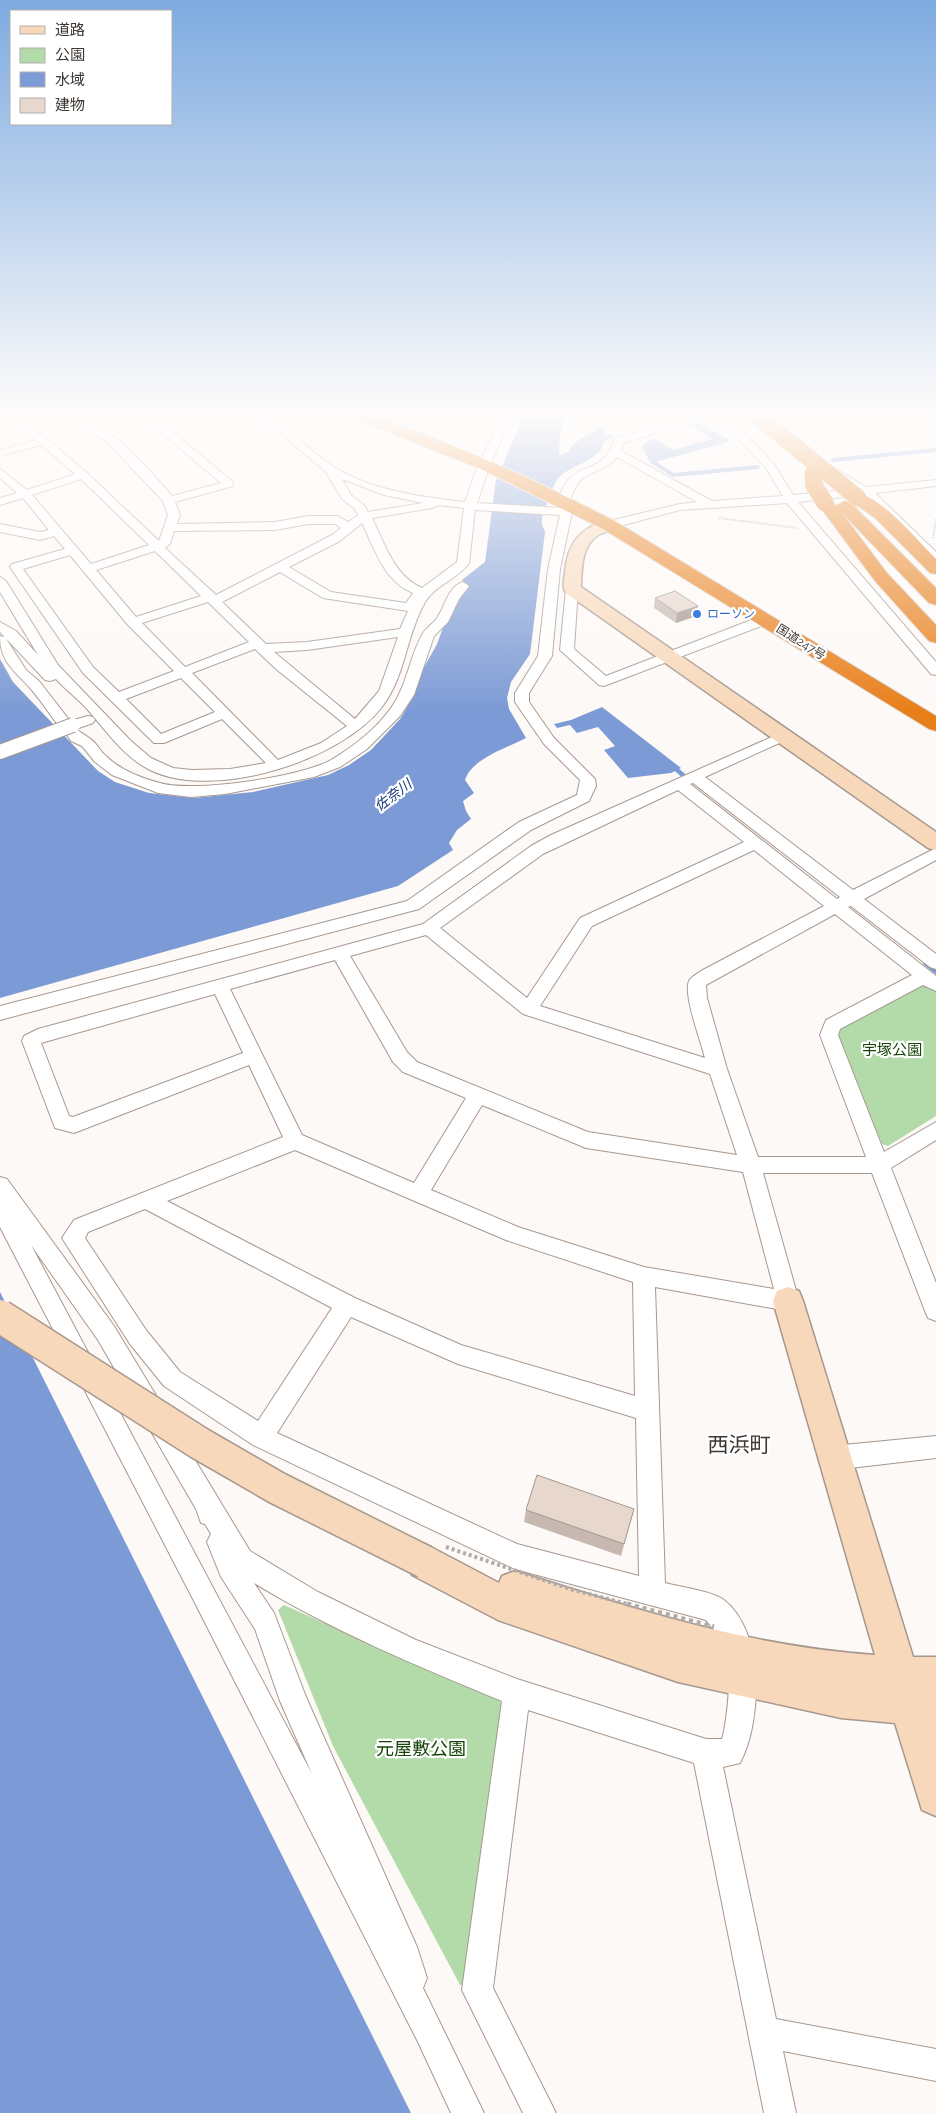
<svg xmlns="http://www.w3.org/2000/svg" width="936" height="2113" font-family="Raleway,'Noto Sans JP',sans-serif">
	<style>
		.industrial { fill: #feeaf2 }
		.green { fill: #b3daa9 }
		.water { fill: #7c9ad5 }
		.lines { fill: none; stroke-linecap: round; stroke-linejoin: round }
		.stream-far2 { stroke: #7c9ad5; stroke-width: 4 }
		.stream-far1 { stroke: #7c9ad5; stroke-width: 4.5 }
		.stream { stroke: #7c9ad5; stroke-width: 5.5 }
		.street-casing { stroke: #a7988f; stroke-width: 2 }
		.secondary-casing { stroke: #a7988f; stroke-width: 3 }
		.highway-casing { stroke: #d8d7d6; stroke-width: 2 }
		.path { stroke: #b0aba8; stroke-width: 2; stroke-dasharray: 1 1; stroke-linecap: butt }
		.street { fill: #fff; fill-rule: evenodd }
		.secondary { fill: #f8d8ba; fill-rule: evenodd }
		.highway { fill: #e87e19; fill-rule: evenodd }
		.street-bridge-casing { stroke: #a7988f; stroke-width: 16; stroke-linecap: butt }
		.secondary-bridge-casing { stroke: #a7988f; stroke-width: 35; stroke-linecap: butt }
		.highway-bridge-casing { stroke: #d8d7d6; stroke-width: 18; stroke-linecap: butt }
		.path-bridge-far1 { stroke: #b0aba8; stroke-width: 4; stroke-dasharray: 3 3; stroke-linecap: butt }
		.path-bridge { stroke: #b0aba8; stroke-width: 5; stroke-dasharray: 4 4; stroke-linecap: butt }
		.street-bridge { stroke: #fff; stroke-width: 14 }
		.secondary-bridge { stroke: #f8d8ba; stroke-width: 32 }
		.highway-bridge { stroke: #e87e19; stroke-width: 17 }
		.wall { fill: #c7b9b0 }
		.shaded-wall { fill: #a29690 }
		.building { fill: #e7d7cd; stroke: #a29690 }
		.shop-dot { fill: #3f7fe0; stroke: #fff; stroke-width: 2 }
		.labels { text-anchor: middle; stroke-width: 4.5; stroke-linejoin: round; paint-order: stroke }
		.far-shop-label { font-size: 12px; fill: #366cbe; stroke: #fff; text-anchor: start }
		.far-street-label { font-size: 12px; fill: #3d3733; stroke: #fff }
		.far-water-label { font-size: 14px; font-style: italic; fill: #19377d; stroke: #fff }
		.park-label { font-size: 15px; fill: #184409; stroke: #fff }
		.near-park-label { font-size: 18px; fill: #184409; stroke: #fff }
		.near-quarter-label { font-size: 21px; fill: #3d3733; stroke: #fff }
	</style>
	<rect width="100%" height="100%" fill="#fdf9f7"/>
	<path class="industrial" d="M689 424 713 439 673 450 649 435Z"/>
	<path class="green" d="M923 984 936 990V1116L888 1146 882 1144 836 1034 838 1027Z
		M284 1605 391 1653 498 1698 503 1707 469 1982 460 1985 333 1746 278 1610Z"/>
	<path class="water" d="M524 416H566L560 432 559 455 568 452C575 438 591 436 602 425 615 459 576 461 559 477 555 481 542 513 542 520 541 524 544 529 545 532L530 654 511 682 507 698 509 709 526 738C507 748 472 758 465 780L474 793 463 801 466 811 471 819 457 830 449 843 453 850 398 886 0 998V659L13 682 98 771 115 782 149 793 194 798 253 792 328 775 349 765 371 750 400 719 415 694 417 680 437 644 444 625 467 587 462 580 485 562 496 480Z
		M698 422 729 440 728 442 651 463 642 447 647 441 656 439 673 450 712 439 689 424Z
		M602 707 681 768 671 773 628 778 604 750 615 746 598 727 577 733 570 725 557 728 554 724 571 720Z
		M0 1292 411 2113H0Z"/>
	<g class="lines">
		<path class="stream-far2" d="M600 440 611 436
			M657 458 653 462 673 475 758 467
			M833 460 936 450"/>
		<path class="stream-far1" d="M671 765 683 775"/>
		<path class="stream" d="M926 963 936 971"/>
		<g class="street-casing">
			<path id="street" d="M8 416H20L87 473 159 541 168 515 163 501 106 441 67 416C104 416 149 469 172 496L221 483 142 416H154L233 482V486L175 502 180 515 177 524 275 522 308 516H338L348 522 358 515 355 509 342 499 326 472 260 416H272C291 432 308 449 328 463 367 490 420 497 465 502L478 465 502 416H512L490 465 477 503 561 508 562 503 559 498C571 463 586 476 606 456 611 451 612 445 615 439L696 416H714L624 443 621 451 712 501 783 496 766 468 716 416H727L774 464 793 495 853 489 832 474 830 472 836 469 866 487 936 480V486L875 493 936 552V563L932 562 875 503 862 495 798 502 936 662V675L931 674 787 503 680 510 609 529 605 528V522L680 504 697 502 617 457C600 478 581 466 571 498L574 503 560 569 552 656 529 693V702L554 738 595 779 596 786 589 801 531 830 419 909 0 1020V1006L407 901 519 822 577 795 580 780 544 744 515 702V693L538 656 548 569 560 515 475 510 469 563C456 581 433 585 423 606 406 638 405 677 382 707 340 761 214 801 150 770 124 757 107 732 88 710 78 699 66 690 56 679L50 681 45 680 0 632V622L16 631 38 655 0 592V577L6 581 58 665 131 741 151 758 173 768 192 770 230 769 266 763 222 719 164 743H154L83 673 10 567 12 564 65 549 54 536 40 540 0 532V524L40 532 49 530 23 498 0 505V498L17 493 0 478V469L27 490 75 474 41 445 0 456V450L36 440ZM81 479 149 545 91 564 32 495ZM342 479 384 495 423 503 368 512 364 505 351 495ZM438 505 464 508 457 562 422 588C394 576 385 544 372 518L432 508ZM362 523C375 550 384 581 413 593L406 603 331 592 289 567 340 541ZM308 524H335L341 528 332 535 216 595 165 548 170 544 174 531 275 530ZM155 551 201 596 136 617 96 570ZM70 555 128 625 174 671 119 692 93 667 23 569ZM280 572 323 598 408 611 400 629 307 642 266 644 222 602ZM208 602 249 642 185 667 142 623ZM398 637 379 691 355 719 274 652 307 650ZM255 649 276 669 347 726 321 743 278 760 192 673ZM181 678 215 712 161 734 126 699Z
				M463 582 469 586 459 599 448 622 434 636 414 695 400 716 367 749 340 767 314 777 225 794 191 797 158 793 112 775 95 762 82 746 71 741 65 732 69 728 66 726 58 725C49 713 40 699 30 688 14 670 0 662 0 636L5 637 26 670 39 681 70 721 88 716 93 717 95 720 93 723 76 729C81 733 89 737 94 742 98 746 101 752 106 756 120 770 141 778 160 783 192 793 301 777 331 760 353 747 376 729 391 708 407 686 409 658 422 635 425 628 433 624 437 618 445 607 448 586 463 582Z
				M572 585 578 589 574 649 606 676 759 617H769L771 620 769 623 604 686 599 685 560 650 566 589Z
				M783 732 788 733 790 736 788 739 705 777 853 890 936 848V860L864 899 936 954V969L930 967 851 906 848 907 936 976V991L923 985 840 1029 838 1035 884 1152 936 1122V1140L891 1168 936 1283V1321L928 1318 925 1311 872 1173H763L799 1301 796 1308 788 1311 655 1287 665 1583C680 1587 712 1591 724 1600 765 1632 762 1722 740 1763L723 1767 776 2019 936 2049V2081L783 2051 796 2113H764L694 1763 528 1710 493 1988 556 2113H523L462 1990 502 1701C417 1666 333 1631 254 1583L274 1613 306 1697 417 1947 427 1978 423 1988 484 2113H451L418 2042 195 1603 0 1227V1177L7 1179 114 1326 250 1551 318 1592 416 1640 517 1679 706 1739H722L724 1731C731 1691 734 1652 706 1620L515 1569 253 1445 164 1386 130 1344 62 1238 74 1220 283 1137 249 1065 74 1133 55 1128 22 1041 24 1036 38 1029 423 924 531 846 551 835ZM693 783 840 897 837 899 690 784ZM678 790 744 842 580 918 527 998 440 928 543 854ZM754 850 824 906 701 971C697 974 691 977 689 981 683 994 701 1042 705 1058L540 1006 592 926ZM835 914 912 975 826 1020 820 1035 866 1157H758L727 1069 707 998 706 985ZM426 935 523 1014 710 1074 737 1155 588 1132 417 1062 407 1052 350 956ZM335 960 393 1062 403 1072 466 1098 414 1183 302 1135 230 989ZM215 994 243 1053 73 1117 69 1116 41 1043ZM482 1105 586 1148 743 1172 774 1289 644 1267 518 1227 431 1190ZM295 1150 506 1240 633 1282 635 1396 461 1345 355 1298 167 1201ZM145 1209 332 1308 258 1421 180 1372 146 1330 85 1238 88 1232ZM31 1245 98 1340 196 1509 201 1523 205 1524 211 1534 207 1542 221 1577 255 1629 280 1701 312 1774ZM351 1317 458 1364 636 1418 639 1576 517 1544 277 1433Z
				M936 1436V1458L833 1470 825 1466 821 1458 825 1450 833 1446Z"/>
		</g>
		<g class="secondary-casing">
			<path id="secondary" d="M609 520 615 521 617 525C613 531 606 531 600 534 581 545 582 567 581 587L936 832V850L928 848 566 593C562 587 564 580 565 573 567 544 580 527 609 520Z
				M788 1287 799 1291 803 1301 913 1657H936V1816L922 1810 895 1723 841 1718 678 1682 498 1620 412 1575 407 1562 412 1549 425 1544 499 1583 502 1576 515 1571C636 1610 747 1646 875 1655L773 1301 777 1291Z"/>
		</g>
		<g class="highway-casing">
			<path id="highway" d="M353 416H375L429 436 524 476 585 506 615 521 936 716V731L929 729 603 529 481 469 355 419Z
				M858 493C885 500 916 539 936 559V574L930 573 875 518 852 502 850 498 852 494Z
				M825 498 831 499 836 506 844 501 850 502 936 588V605L929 603 842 513 887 573 936 625V643L929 641 875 581 817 503 819 499Z"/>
		</g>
		<path class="path" d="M895 416 936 438
			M719 518 797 528
			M933 538 936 519"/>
		<use href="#street" class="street"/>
		<use href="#secondary" class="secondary"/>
		<use href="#highway" class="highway"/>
		<g class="street-bridge-casing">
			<path id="street-bridge" d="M0 752 73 725"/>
		</g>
		<g class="secondary-bridge-casing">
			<path id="secondary-bridge" d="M0 1316 199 1443 277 1488 425 1562"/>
		</g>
		<g class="highway-bridge-casing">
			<path id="highway-bridge" d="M759 417 858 498
				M813 474 814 485 825 503"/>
		</g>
		<path class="path-bridge-far1" d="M446 1547 570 1589 631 1605"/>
		<path class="path-bridge" d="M627 1604 714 1627"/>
		<use href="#street-bridge" class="street-bridge"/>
		<use href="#secondary-bridge" class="secondary-bridge"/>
		<use href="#highway-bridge" class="highway-bridge"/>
	</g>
	<path class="wall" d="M655 598 696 616 676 623 654 608Z
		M634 1509 621 1556 524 1522 526 1510Z"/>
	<path class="shaded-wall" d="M698 606 696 616 676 623 677 613Z"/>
	<path class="building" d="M675 591 698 606 677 613 655 598Z
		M537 1475 634 1509 624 1544 526 1510Z"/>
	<linearGradient id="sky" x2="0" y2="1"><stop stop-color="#7daae0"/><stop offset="0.58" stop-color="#fefcfb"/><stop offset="1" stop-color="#fefcfb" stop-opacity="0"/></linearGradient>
	<rect width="936" height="712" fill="url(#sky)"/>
	<circle class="shop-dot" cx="697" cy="614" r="5"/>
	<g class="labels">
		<g class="far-shop-label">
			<text x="707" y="618">ローソン</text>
		</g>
		<g class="far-street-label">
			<text transform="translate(801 642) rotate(32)" y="4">国道247号</text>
		</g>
		<g class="far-water-label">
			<text transform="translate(393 795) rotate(-37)" y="5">佐奈川</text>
		</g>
		<g class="park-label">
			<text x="892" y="1055">宇塚公園</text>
		</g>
		<g class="near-park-label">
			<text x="421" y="1755">元屋敷公園</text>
		</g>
		<g class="near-quarter-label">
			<text x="739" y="1452">西浜町</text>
		</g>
	</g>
	<rect x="10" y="10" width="162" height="115" fill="#ffffff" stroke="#b1afad"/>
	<rect x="20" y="26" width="25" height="8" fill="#f8d8ba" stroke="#b1afad"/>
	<text x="55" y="35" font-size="15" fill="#3d3733">道路</text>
	<rect x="20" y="48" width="25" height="15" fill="#b3daa9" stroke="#b1afad"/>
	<text x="55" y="60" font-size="15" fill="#3d3733">公園</text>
	<rect x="20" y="72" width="25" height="15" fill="#7c9ad5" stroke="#b1afad"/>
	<text x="55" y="85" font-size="15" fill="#3d3733">水域</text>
	<rect x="20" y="98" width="25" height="15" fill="#e7d7cd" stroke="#b1afad"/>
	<text x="55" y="110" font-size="15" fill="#3d3733">建物</text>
</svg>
